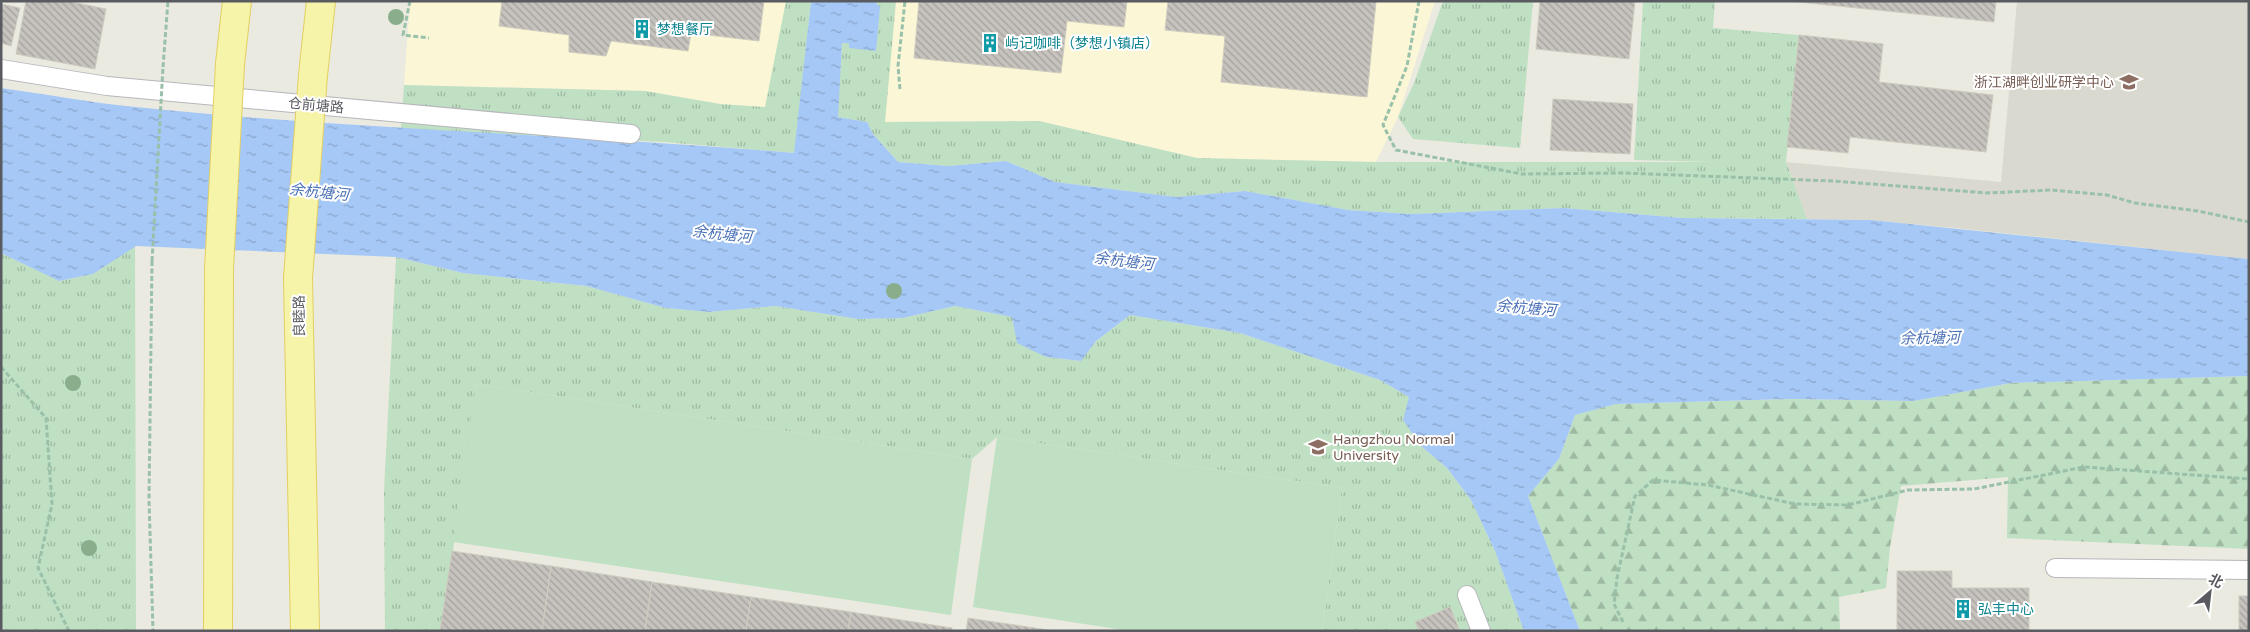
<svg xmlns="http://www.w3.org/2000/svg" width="2250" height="632" font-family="'Varela Round','Noto Sans SC',sans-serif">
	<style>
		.commercial { fill: #faf6d6 }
		.education { fill: #dad9cf }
		.grass { fill: url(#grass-tufts) }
		.forest { fill: url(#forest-firs) }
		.pitch { fill: #bfe0c3 }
		.water { fill: url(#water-ripples) }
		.building { fill: url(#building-back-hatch); stroke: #ceccbf }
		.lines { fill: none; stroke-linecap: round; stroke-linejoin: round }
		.lane-casing { stroke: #b6b7bc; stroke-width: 20 }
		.primary-casing { stroke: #e3cf61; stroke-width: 30 }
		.path { stroke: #99c0a9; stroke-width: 3; stroke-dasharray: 5 2.5; stroke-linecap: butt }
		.lane { stroke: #fff; stroke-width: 18 }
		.primary { stroke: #f6f4a9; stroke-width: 28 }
		.primary-bridge-casing { stroke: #e3cf61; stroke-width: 30; stroke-linecap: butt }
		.path-bridge { stroke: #99c0a9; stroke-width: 3; stroke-dasharray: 5 2.5; stroke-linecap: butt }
		.primary-bridge { stroke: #f6f4a9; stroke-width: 28 }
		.tree { fill: #8aae8c }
		.labels { text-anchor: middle; stroke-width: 4; stroke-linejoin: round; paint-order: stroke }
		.culture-label { font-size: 14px; fill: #0d838f; stroke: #fff; text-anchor: start }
		.education-label { font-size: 14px; fill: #785e54; stroke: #fff; text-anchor: end }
		.street-label { font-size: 14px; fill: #595b60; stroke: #fff }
		.water-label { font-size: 15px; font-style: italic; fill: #4b71b6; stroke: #fff }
	</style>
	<defs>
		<pattern id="grass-tufts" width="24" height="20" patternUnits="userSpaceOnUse" patternTransform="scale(1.25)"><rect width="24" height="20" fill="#bfe0c3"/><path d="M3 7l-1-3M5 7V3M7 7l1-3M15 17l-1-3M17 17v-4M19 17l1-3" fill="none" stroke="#9eb9a2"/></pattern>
		<pattern id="forest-firs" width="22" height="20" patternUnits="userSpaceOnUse" patternTransform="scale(1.25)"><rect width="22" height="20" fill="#bfe0c3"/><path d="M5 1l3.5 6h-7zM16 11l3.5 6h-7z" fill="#9eb9a2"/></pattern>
		<pattern id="water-ripples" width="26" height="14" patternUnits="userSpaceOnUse" patternTransform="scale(1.25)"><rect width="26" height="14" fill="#a5c8f6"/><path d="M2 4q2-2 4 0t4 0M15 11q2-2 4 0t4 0" fill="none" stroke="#89a5cb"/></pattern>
		<pattern id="building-back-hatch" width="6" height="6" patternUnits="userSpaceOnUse" patternTransform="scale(1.25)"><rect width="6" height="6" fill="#c6c3be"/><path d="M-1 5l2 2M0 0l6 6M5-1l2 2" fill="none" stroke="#a4a19e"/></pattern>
	</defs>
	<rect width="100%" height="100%" fill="#eaeae0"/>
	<path class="commercial" d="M410 1H1435L1398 117 1376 162 1197 158 1039 121 867 122 800 110 720 104 645 91 404 85Z"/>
	<path class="education" d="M2017 1H2249V259L1955 228 1871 220 1807 219 1786 162 2001 182Z"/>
	<path class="grass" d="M786 1H811L795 153 664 142 401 129 404 85 645 91 720 104 765 107Z
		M874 1H896L885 122 1039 121 1197 158 1376 162H1715L1634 160 1643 1H1715L1713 28 1799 35 1786 162 1807 219 1683 218 1564 208 1410 214 1348 210 1245 191 1176 197 1055 182 1006 161 948 166 898 162 873 134 867 122 837 117 842 43H849V47L880 8Z
		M1443 1H1533L1520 148 1413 139 1398 117 1414 83Z
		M135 246 136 631H1V253L60 281 93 274Z
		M396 257 463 273 586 286 666 308 709 312 775 306 858 319 903 318 955 306 1012 317 1046 357 1080 361 1096 341 1130 315 1240 333 1380 380 1409 397 1421 446 1447 468 1471 500 1495 551 1524 631H1322L1342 488 997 437 972 459 476 384 442 631H385L384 491Z"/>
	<path class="forest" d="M2249 376V549L2007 538 2008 477 1901 486 1890 547 1886 588 1839 597 1840 631H1580L1528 496 1559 459 1575 415 1616 404 1793 399 1914 401 2011 383Z"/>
	<path class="pitch" d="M476 384 972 459 951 615 453 542Z
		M997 437 1342 488 1322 631H1130L973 607Z"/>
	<path class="water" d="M811 1H874L880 7 876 51 849 48V43H842L838 117 867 122 873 134 898 162 948 166 1006 161 1055 182 1176 197 1245 191 1348 210 1410 214 1564 208 1683 218 1871 220 2249 259V376L2011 383 1914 401 1793 399 1616 404 1575 415 1559 459 1528 496 1580 631H1524L1495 551 1471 500 1447 468 1421 446 1403 420 1409 397 1380 380 1240 333 1130 315 1096 341 1081 361 1046 357 1017 343 1012 317 955 306 903 318 858 319 775 306 709 312 666 308 586 286 463 273 396 257 136 246 93 274 59 281 1 253V88C46 94 91 103 136 107 355 130 575 134 794 153Z"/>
	<path class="building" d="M26 1H67L106 9 95 69 16 54Z
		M502 1H764L759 41 691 33 688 51 611 41 606 56 569 52V35L499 26Z
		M919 1H1127L1124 27 1067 21 1061 73 914 58Z
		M1168 1H1376L1367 97 1221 82 1225 36 1165 30Z
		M1540 1H1635L1629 59 1536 49Z
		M1789 1H1996L1994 22Z
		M1 4 20 8 11 46 1 43Z
		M1799 35 1883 44 1879 82 1993 95 1986 152 1850 137 1848 153 1787 147Z
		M1553 99 1633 104 1630 154 1550 150Z
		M452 551 551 566 542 631H440Z
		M551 566 652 582 645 631H542Z
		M1897 571H1952V588H2029V631H1897Z
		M652 582 751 597 746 631H645Z
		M2239 596H2249V631H2239Z
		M751 597 851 612 848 631H746Z
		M1450 607 1460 631H1419L1415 622Z
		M851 612 952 628V631H848Z
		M968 618 1055 631H966Z"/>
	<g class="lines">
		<g class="lane-casing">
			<path id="lane" d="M1 69 107 86 631 134
				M2055 568 2249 570
				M1467 595 1481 631"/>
		</g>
		<g class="primary-casing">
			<path id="primary" d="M230 64 237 1
				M313 75 321 1
				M298 278 305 631
				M218 631 219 269"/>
		</g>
		<path class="path" d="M410 1 403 35 429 38
			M1419 1 1407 66 1383 125 1396 150 1522 174 1623 173 1833 181 1987 193 2051 190 2107 195 2135 203 2198 211 2249 222
			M163 67 168 1
			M900 89 898 66 905 1
			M152 261 149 500 153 631
			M1 367 46 418 52 504 38 568 69 631
			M1623 622 1614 604 1617 578 1635 496 1653 480 1708 485 1795 504 1848 505 1908 490 1974 489 2084 467 2249 479"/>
		<use href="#lane" class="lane"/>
		<use href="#primary" class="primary"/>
		<g class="primary-bridge-casing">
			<path id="primary-bridge" d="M219 269 230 64
				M298 278 313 75"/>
		</g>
		<path class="path-bridge" d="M152 261 163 67"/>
		<use href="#primary-bridge" class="primary-bridge"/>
	</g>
	<g class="tree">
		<circle cx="396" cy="17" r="8"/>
		<circle cx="894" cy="291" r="8"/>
		<circle cx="73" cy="383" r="8"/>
		<circle cx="89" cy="548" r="8"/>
	</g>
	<defs>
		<g id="building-bare" transform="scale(1.5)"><path d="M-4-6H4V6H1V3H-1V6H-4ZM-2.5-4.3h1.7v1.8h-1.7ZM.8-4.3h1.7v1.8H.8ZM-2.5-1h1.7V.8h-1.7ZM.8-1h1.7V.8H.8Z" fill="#0f9aa8" stroke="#fff" stroke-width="2.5" paint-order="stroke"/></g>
		<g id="university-bare" transform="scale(1.5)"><path d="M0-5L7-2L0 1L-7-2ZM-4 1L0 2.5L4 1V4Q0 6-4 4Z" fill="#8d6e63" stroke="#fff" stroke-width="2.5" paint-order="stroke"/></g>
	</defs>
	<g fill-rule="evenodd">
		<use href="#building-bare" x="642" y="29"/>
		<use href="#building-bare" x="990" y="43"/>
		<use href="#university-bare" x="2129" y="82"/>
		<use href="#university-bare" x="1318" y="447"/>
		<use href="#building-bare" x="1963" y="609"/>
	</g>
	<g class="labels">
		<g class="culture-label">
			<text x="657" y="34">梦想餐厅</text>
			<text x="1005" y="48">屿记咖啡（梦想小镇店）</text>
			<text x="1978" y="614">弘丰中心</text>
		</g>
		<g class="education-label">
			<text x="2114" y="87">浙江湖畔创业研学中心</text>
			<text x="1333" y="444" text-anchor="start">Hangzhou Normal<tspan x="1333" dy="16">University</tspan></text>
		</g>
		<g class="street-label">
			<text transform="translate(316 105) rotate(5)" y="5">仓前塘路</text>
			<text transform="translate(299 316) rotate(-91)" y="5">良睦路</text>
		</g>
		<g class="water-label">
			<text transform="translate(319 192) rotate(6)" y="5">余杭塘河</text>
			<text transform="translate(722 234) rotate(6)" y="5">余杭塘河</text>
			<text transform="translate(1124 261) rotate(7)" y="5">余杭塘河</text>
			<text transform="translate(1526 308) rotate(5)" y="5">余杭塘河</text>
			<text transform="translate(1930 338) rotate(-1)" y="5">余杭塘河</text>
		</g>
	</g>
	<rect width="2250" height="632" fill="none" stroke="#595b60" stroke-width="5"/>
	<g transform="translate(2210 592) rotate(28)" stroke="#ffffff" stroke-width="4" paint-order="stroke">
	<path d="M0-4L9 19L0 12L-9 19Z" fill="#595b60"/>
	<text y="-8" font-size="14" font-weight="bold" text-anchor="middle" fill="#595b60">北</text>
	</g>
</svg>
